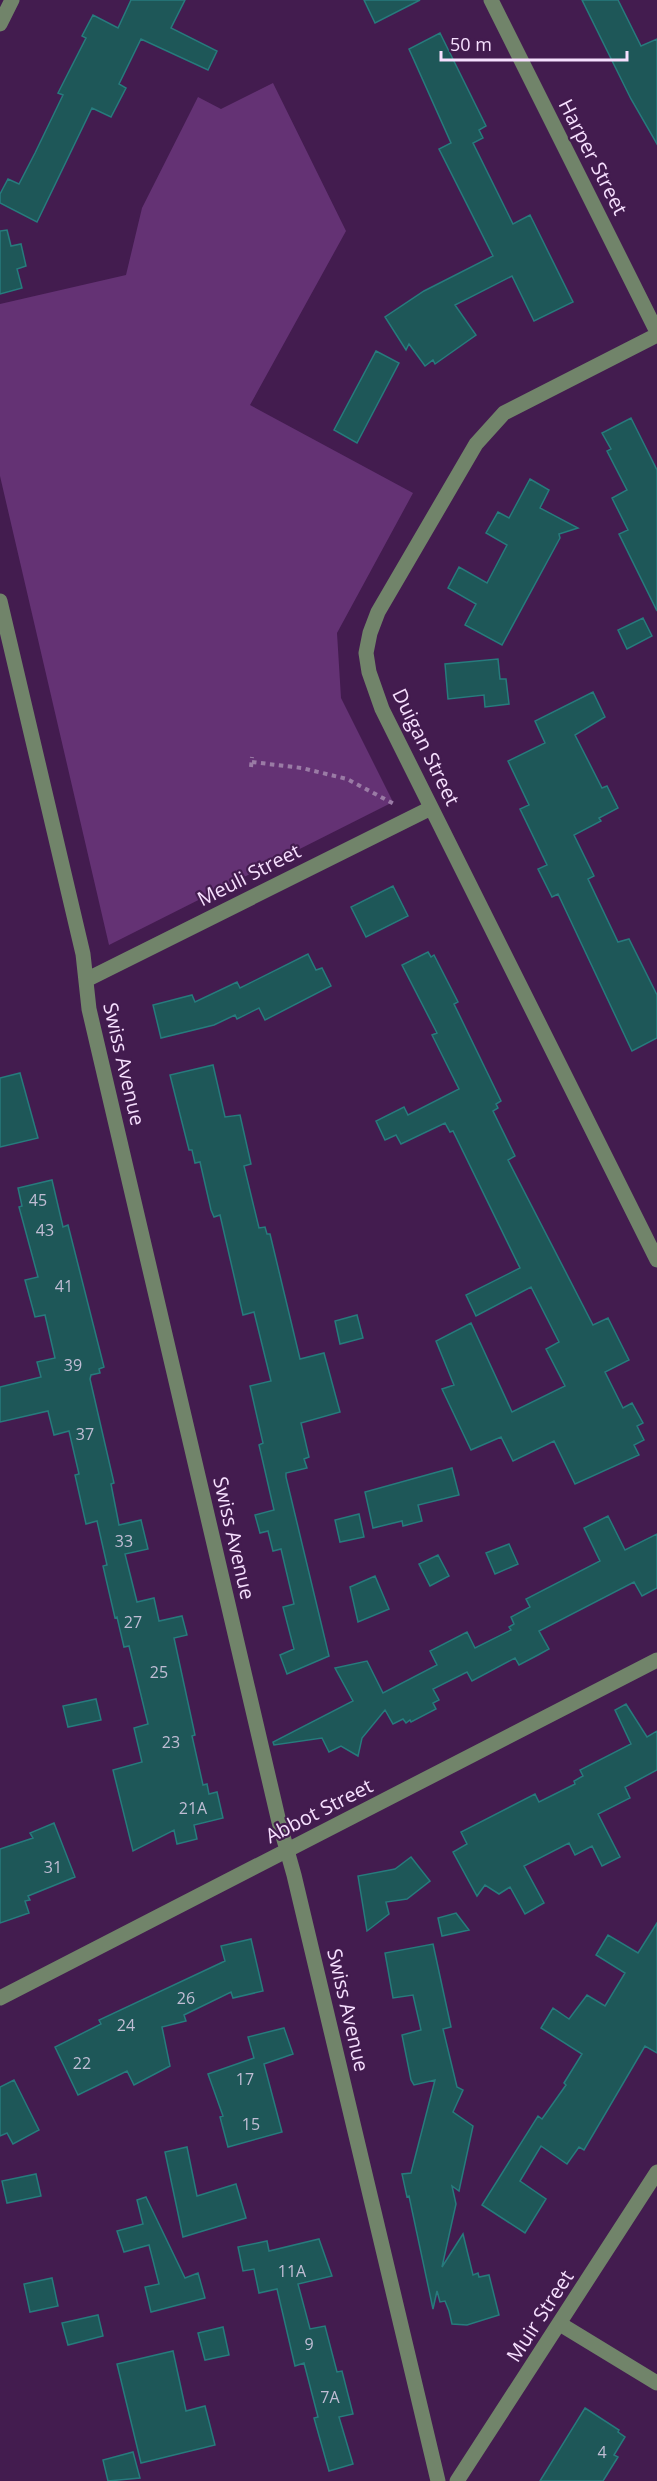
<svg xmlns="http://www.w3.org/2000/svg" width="657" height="2481" font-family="'Open Sans',sans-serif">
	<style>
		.green { fill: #643274 }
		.building { fill: #1e5758; stroke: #277b7d; stroke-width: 1.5 }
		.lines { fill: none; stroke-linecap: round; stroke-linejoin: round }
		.path { stroke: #9a7ba5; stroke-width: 4; stroke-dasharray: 4.5 4.5; stroke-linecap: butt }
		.minor { stroke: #71846a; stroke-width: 15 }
		.labels { text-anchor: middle; stroke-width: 4.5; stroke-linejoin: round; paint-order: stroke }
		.number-label { font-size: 16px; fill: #c0bdd4 }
		.street-label { font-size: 20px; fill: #f6dffe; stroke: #431c4f }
	</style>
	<rect width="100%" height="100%" fill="#431c4f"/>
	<path class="green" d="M273 83 346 231 250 405 413 493 337 633 341 698 393 802 109 945 0 476V304L126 275 142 208 198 97 221 109Z"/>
	<path class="building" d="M131 0H185L171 28 217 51 208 70 141 39 119 84 126 88 111 117 92 108 37 222 0 203V194L8 179 19 184 35 153 63 95 58 93 86 38 82 36 93 15 118 28Z
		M364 0H420L375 23Z
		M582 0H618L641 46 657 39V144L631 99Z
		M440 33 486 126 479 130 483 138 473 143 513 224 530 215 573 302 534 321 512 276 455 305 476 335 435 364 433 360 425 366 409 344 406 350 385 317 424 291 493 256 439 149 451 143 409 49Z
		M7 230 11 246 21 244 26 266 17 269 22 288 0 294V231Z
		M376 351 399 363 357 443 334 430Z
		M631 418 657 470V611L619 534 628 530 612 498 627 490 607 451 611 449 602 433Z
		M530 479 549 490 540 508 578 528 559 534 560 538 502 645 465 625 476 604 448 588 459 567 487 583 507 545 486 533 498 512 509 518Z
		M643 618 652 636 627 649 618 630Z
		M498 659 500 679H506L509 704 485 707 484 695 448 699 445 664Z
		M593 692 605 717 575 735 602 788 607 786 618 808 599 818 601 821 574 835 594 876 588 879 618 942 629 939 657 995V1038L632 1051 558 894 552 897 538 869 547 865 520 809 529 805 508 761 545 743 535 721Z
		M393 886 408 916 366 937 351 907Z
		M428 952 431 957 434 955 458 1002 454 1004 501 1101 496 1104 498 1108 493 1111 515 1156 508 1160 593 1325 608 1318 629 1360 605 1372 623 1408 632 1403 643 1423 637 1426 644 1440 634 1445 639 1455 575 1484 554 1441 513 1461 501 1437 471 1450 442 1389 454 1385 436 1341 471 1323 512 1412 565 1386 546 1349 559 1342 531 1287 476 1316 466 1295 520 1268 453 1131 450 1132 445 1123 401 1144 396 1135 385 1140 376 1121 404 1107 408 1115 459 1089 432 1035 437 1033 402 965Z
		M308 954 316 970 322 968 331 986 265 1020 259 1008 237 1019 235 1015 214 1025 161 1038 153 1005 192 995 195 1002 237 982 240 988Z
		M213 1065 225 1117 240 1115 251 1164 244 1166 259 1228 265 1227 267 1234H270L300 1359 324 1353 340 1412 301 1423 309 1457 304 1459 307 1468 286 1473V1477L329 1656 287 1674 280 1655 294 1649 283 1607 294 1604 281 1549 273 1551 268 1531 260 1533 255 1515 274 1510 259 1445 263 1443 250 1386 271 1381 254 1312 243 1315 220 1215 214 1217 211 1210 200 1162 195 1163 192 1150H189L170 1075Z
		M20 1073 38 1138 0 1147V1078Z
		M52 1180 63 1227 68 1225 104 1367 99 1369 100 1373 91 1375 90 1379 114 1483 111 1484 119 1525 141 1520 148 1549 125 1554 137 1602 154 1598 159 1621 182 1616 187 1635 174 1638 195 1735 192 1736 203 1785 207 1784 209 1794 217 1792 223 1818 194 1825 197 1839 177 1844 174 1830 133 1851 113 1770 142 1762 134 1728 148 1724 129 1646 124 1647 117 1617 115 1618 103 1566 107 1565 97 1521 86 1524 75 1475 79 1474 69 1431 54 1435 48 1411 0 1422V1387L41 1377 37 1362 55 1358 45 1315 35 1317 25 1280 38 1277 19 1207 22 1206 18 1188Z
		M357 1315 363 1338 340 1344 335 1321Z
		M452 1468 459 1495 418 1505 422 1521 403 1526 402 1521 373 1528 365 1492Z
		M359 1514 364 1537 340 1542 335 1520Z
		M608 1516 625 1550 657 1534V1588L642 1596 634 1582 539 1631 549 1649 538 1655 519 1665 515 1658 472 1681 467 1672 433 1689 439 1700 433 1703 436 1709 411 1722 410 1720 406 1723 403 1719 393 1724 385 1710 362 1738 358 1756 341 1746 329 1752 322 1738 274 1745 273 1742 353 1701 335 1668 367 1661 383 1693 437 1665 430 1651 467 1632 475 1648 511 1630 509 1627 514 1624 511 1617 530 1607 526 1599 600 1561 584 1528Z
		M509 1544 518 1564 495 1574 486 1553Z
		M438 1555 449 1576 430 1586 419 1564Z
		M375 1576 389 1609 358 1622 350 1587Z
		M96 1699 101 1720 68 1727 63 1706Z
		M626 1704 647 1737 657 1731V1770L625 1787 630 1798 598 1814 620 1857 602 1866 592 1846 575 1855 569 1843 524 1866 544 1903 525 1914 510 1887 499 1894 485 1885 477 1896 453 1852 467 1844 461 1832 535 1794 539 1802 575 1784 574 1781 583 1776 580 1770 631 1744 615 1710Z
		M54 1823 75 1877 28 1896 30 1900 25 1901 29 1913 0 1923V1849L33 1838 30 1833Z
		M411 1857 430 1881 407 1899 386 1902 389 1914 367 1931 358 1876 395 1869Z
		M456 1913 469 1930 442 1936 438 1918Z
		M657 1923V2053L645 2046 584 2150 579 2147 567 2164 541 2146 520 2181 546 2199 525 2233 482 2205 538 2116 542 2119 566 2085 564 2083 582 2054 541 2028 553 2008 569 2019 587 1995 605 2006 625 1973 596 1955 608 1935 638 1953Z
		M251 1939 263 1991 233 1998 231 1992 184 2015 186 2021 162 2027 170 2066 134 2085 127 2071 78 2095 55 2047 101 2024 99 2020 225 1961 221 1946Z
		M433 1944 451 2027 443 2029 457 2087 463 2090 453 2112 473 2126 459 2191 452 2186 456 2204 442 2267 463 2234 473 2275 478 2273 479 2277 489 2275 499 2315 467 2325 452 2324 449 2311 445 2301 440 2302 437 2291 433 2309 409 2196 407 2197 402 2174 411 2173 435 2080 414 2085 411 2080 402 2035 421 2030 413 1995 393 1998 385 1953Z
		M284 2028 293 2054 264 2064 282 2132 228 2147 220 2117 223 2116 208 2074 254 2058 248 2037Z
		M14 2080 39 2130 13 2144 7 2133 0 2136V2087Z
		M187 2147 197 2196 236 2184 246 2218 183 2237 165 2152Z
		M36 2174 41 2196 7 2203 2 2181Z
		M146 2197 185 2278 198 2273 205 2298 151 2312 145 2287 159 2284 149 2245 124 2252 117 2231 143 2224 137 2200Z
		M319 2239 332 2276 298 2284 310 2329 325 2326 337 2372 342 2371 353 2414 339 2417 353 2464 329 2471 314 2418 318 2417 304 2363 295 2366 277 2289 259 2293 254 2269 243 2271 238 2247 267 2241 269 2251Z
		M52 2278 58 2306 30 2312 24 2284Z
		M98 2315 103 2336 68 2345 62 2323Z
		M223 2327 229 2355 205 2360 198 2333Z
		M173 2351 186 2411 205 2406 215 2445 141 2463 117 2364Z
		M585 2408 619 2430 618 2432 625 2437 614 2455 618 2457 603 2481H540Z
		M133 2452 140 2478 108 2481 103 2460Z"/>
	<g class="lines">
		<path class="path" d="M252 762 302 768 347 779 396 805
			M251 767 252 757"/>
		<path class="minor" d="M491 0 657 332
			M0 24 12 0
			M657 335 504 413 476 444 378 612 370 633 366 653 369 672 382 709 657 1260
			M0 601 83 954 89 1009 279 1822 294 1875 438 2481
			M86 980 431 808
			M0 1998 657 1660
			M560 2324 657 2383
			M457 2481 657 2172"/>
	</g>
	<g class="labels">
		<g class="number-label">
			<text x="38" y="1206">45</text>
			<text x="45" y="1236">43</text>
			<text x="64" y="1292">41</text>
			<text x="73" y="1371">39</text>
			<text x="85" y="1440">37</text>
			<text x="124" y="1547">33</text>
			<text x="133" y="1628">27</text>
			<text x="159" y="1678">25</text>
			<text x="171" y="1748">23</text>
			<text x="193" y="1814">21A</text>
			<text x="53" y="1873">31</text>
			<text x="186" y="2004">26</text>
			<text x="126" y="2031">24</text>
			<text x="82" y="2069">22</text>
			<text x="245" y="2085">17</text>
			<text x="251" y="2130">15</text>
			<text x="292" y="2277">11A</text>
			<text x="309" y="2350">9</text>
			<text x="330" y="2403">7A</text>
			<text x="602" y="2458">4</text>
		</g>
		<g class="street-label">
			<text transform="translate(593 157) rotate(63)" y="7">Harper Street</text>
			<text transform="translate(426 747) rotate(64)" y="7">Duigan Street</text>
			<text transform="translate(249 875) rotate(-27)" y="7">Meuli Street</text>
			<text transform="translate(124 1064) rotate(77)" y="7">Swiss Avenue</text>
			<text transform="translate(234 1538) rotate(77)" y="7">Swiss Avenue</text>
			<text transform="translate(319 1811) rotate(-27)" y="7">Abbot Street</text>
			<text transform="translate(348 2010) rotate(77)" y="7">Swiss Avenue</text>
			<text transform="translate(540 2316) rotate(-57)" y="7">Muir Street</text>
		</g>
	</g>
	<path d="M441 51v9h186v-9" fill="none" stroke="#f6dffe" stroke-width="3"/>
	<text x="450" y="51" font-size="18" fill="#f6dffe" stroke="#431c4f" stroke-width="4.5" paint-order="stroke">50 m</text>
</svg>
